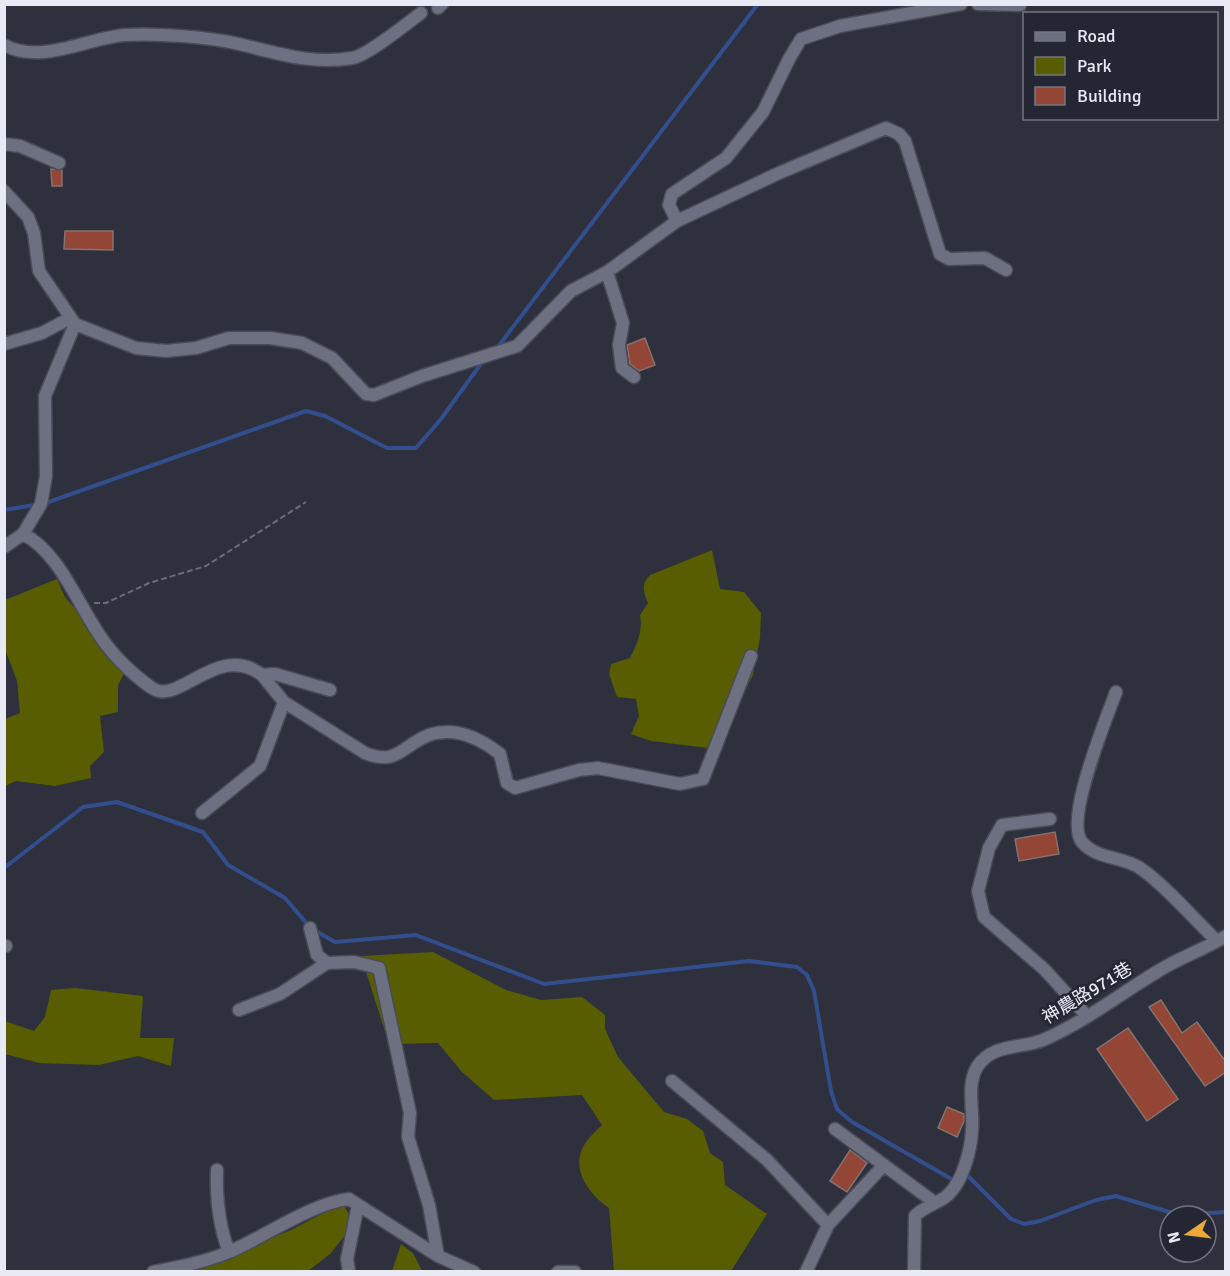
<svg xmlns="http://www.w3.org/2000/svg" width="1230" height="1276" font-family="Signika,'Noto Sans TC',sans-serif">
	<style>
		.green { fill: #575d00 }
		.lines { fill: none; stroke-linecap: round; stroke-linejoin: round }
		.stream { stroke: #334e8d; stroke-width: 4 }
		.building { fill: #944636; stroke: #85726e; stroke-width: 1.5 }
		.minor-casing { stroke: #494b57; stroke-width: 15 }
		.path { stroke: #6a6c78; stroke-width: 2; stroke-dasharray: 6 3; stroke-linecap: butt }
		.minor { stroke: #6d7080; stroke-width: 12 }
		.labels { text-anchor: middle; stroke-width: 5; stroke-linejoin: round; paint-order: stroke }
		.street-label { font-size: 18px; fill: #e9ebf4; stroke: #242634 }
	</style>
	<rect width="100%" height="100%" fill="#2e303e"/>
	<path class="green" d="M712 550 720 589 744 592 761 613 760 638 753 675 716 749 651 741 631 734 639 716 636 699 617 697 609 674 611 664 630 658C637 644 643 631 640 615L648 603C643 591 641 584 650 575Z
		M57 579 65 597 127 668 118 685V712L100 716 104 752 90 766 91 778 55 786 16 781 5 786V719L20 713 17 681 5 649V600Z
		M433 952 506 990 541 1000 582 997 605 1015V1029L618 1057 664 1112 687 1119 703 1131 710 1153 723 1162 725 1185 767 1214 733 1268 729 1272 614 1271 609 1208C590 1195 571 1171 583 1147 587 1139 596 1131 602 1125L582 1095 494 1100 462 1072 438 1043 389 1044 361 956Z
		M75 988 143 996 140 1038H174L171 1066 138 1056 99 1065 39 1063 5 1054V1021L34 1031 45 1017 51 990Z
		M335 1207H345L349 1214 347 1233 330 1254 308 1271 195 1272 250 1245 289 1231Z
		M401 1244 413 1253 422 1271H392Z"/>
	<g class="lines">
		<path class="stream" d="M497 348 758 4
			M43 504 306 411 325 416 387 448H416L441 419 483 361
			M4 510 35 505
			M4 868 83 807 117 802 203 832 228 865 285 898 308 925
			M314 930 335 942 416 935 544 984 749 961 797 967 807 975 814 991 831 1091 837 1109 852 1122 955 1181
			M964 1177 967 1175 1011 1219 1024 1224 1040 1221 1096 1200 1116 1196 1179 1215 1226 1212"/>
	</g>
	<path class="building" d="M51 169 62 170V186H52Z
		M65 231H113V250L64 249Z
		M645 338 655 365 639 371 630 364 627 345Z
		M1055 832 1059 854 1019 861 1015 839Z
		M1161 1000 1182 1033 1197 1022 1226 1062V1072L1205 1086 1149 1007Z
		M1128 1028 1178 1099 1147 1121 1097 1049Z
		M947 1107 964 1114V1121L957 1137 938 1128Z
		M850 1150 867 1163 847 1192 830 1181Z"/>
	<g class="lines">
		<g class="minor-casing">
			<path id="minor" d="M978 4 1020 5
				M438 8 442 4
				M4 45C41 65 87 38 125 35 155 33 210 37 239 44 277 53 312 65 352 58 367 56 406 24 421 13
				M4 144 20 146 59 163
				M4 191 28 217 34 233 39 271 75 324 136 348 166 351 196 348 229 338H270L302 343 332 358 366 394 374 395 422 376 517 346 571 291 607 272 677 221 779 173 886 128 899 134 905 141 940 254 949 259 985 258 1006 270
				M677 221 669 205 672 194 726 158 763 112 789 59 801 39 840 26 961 4
				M607 272 623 323 619 345 622 368 634 377
				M4 344 42 333 70 318
				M23 534C62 553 81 614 108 647 119 661 137 678 152 688 178 707 218 641 262 675L275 674 330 690
				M4 547 23 534 41 504 46 476 45 396 75 324
				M1116 692C1106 720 1064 820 1082 842 1097 860 1123 856 1140 868 1164 884 1195 920 1217 941
				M284 702 365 753C399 767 403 743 432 734 457 727 481 739 500 754L507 783 515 788 579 770 598 768 680 784 703 779 751 656
				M202 813 260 766 284 702 262 675
				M1050 819 1002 825 989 848 978 891 984 917 1044 969 1087 1016
				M4 946H6
				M327 963 354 962 379 968 410 1113 408 1137 429 1205 438 1256
				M239 1010 280 994 327 963 317 955 310 928
				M672 1081 767 1160 828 1225
				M835 1129 934 1202
				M217 1170C216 1198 219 1226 229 1252
				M153 1272C179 1267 205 1262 229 1252 264 1237 312 1203 349 1199L438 1256 474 1272
				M349 1272 347 1259 358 1205
				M558 1272H575
				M806 1272 828 1225 884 1165
				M914 1272 915 1216C924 1206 940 1203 949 1194 963 1180 971 1150 972 1130 974 1109 966 1087 977 1067 992 1043 1021 1049 1043 1040 1085 1022 1121 993 1160 970 1181 957 1205 949 1226 936"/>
		</g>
		<path class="path" d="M94 603H106L149 583 206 566 306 502"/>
		<use href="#minor" class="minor"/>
	</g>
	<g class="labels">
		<g class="street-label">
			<text transform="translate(1087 993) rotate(-31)" y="6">神農路971巷</text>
		</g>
	</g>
	<rect width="1230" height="1276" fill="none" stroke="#e9ebf4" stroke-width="12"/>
	<rect x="1023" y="12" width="195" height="108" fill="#242634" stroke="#737581" stroke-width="1.5"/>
	<rect x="1035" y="32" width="30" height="9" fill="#6d7080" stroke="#737581" stroke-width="1.5"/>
	<text x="1077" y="42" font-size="18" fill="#e9ebf4">Road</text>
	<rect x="1035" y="57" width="30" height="18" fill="#575d00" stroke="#737581" stroke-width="1.5"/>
	<text x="1077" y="72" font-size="18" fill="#e9ebf4">Park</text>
	<rect x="1035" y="87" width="30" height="18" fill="#944636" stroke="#737581" stroke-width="1.5"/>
	<text x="1077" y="102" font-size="18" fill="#e9ebf4">Building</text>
	<g transform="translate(1188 1234) rotate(256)"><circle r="28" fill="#242634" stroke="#737581" stroke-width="1.5"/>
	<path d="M0-4.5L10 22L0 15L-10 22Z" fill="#eda83b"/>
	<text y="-9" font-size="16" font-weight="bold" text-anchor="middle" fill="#e9ebf4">N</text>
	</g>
</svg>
